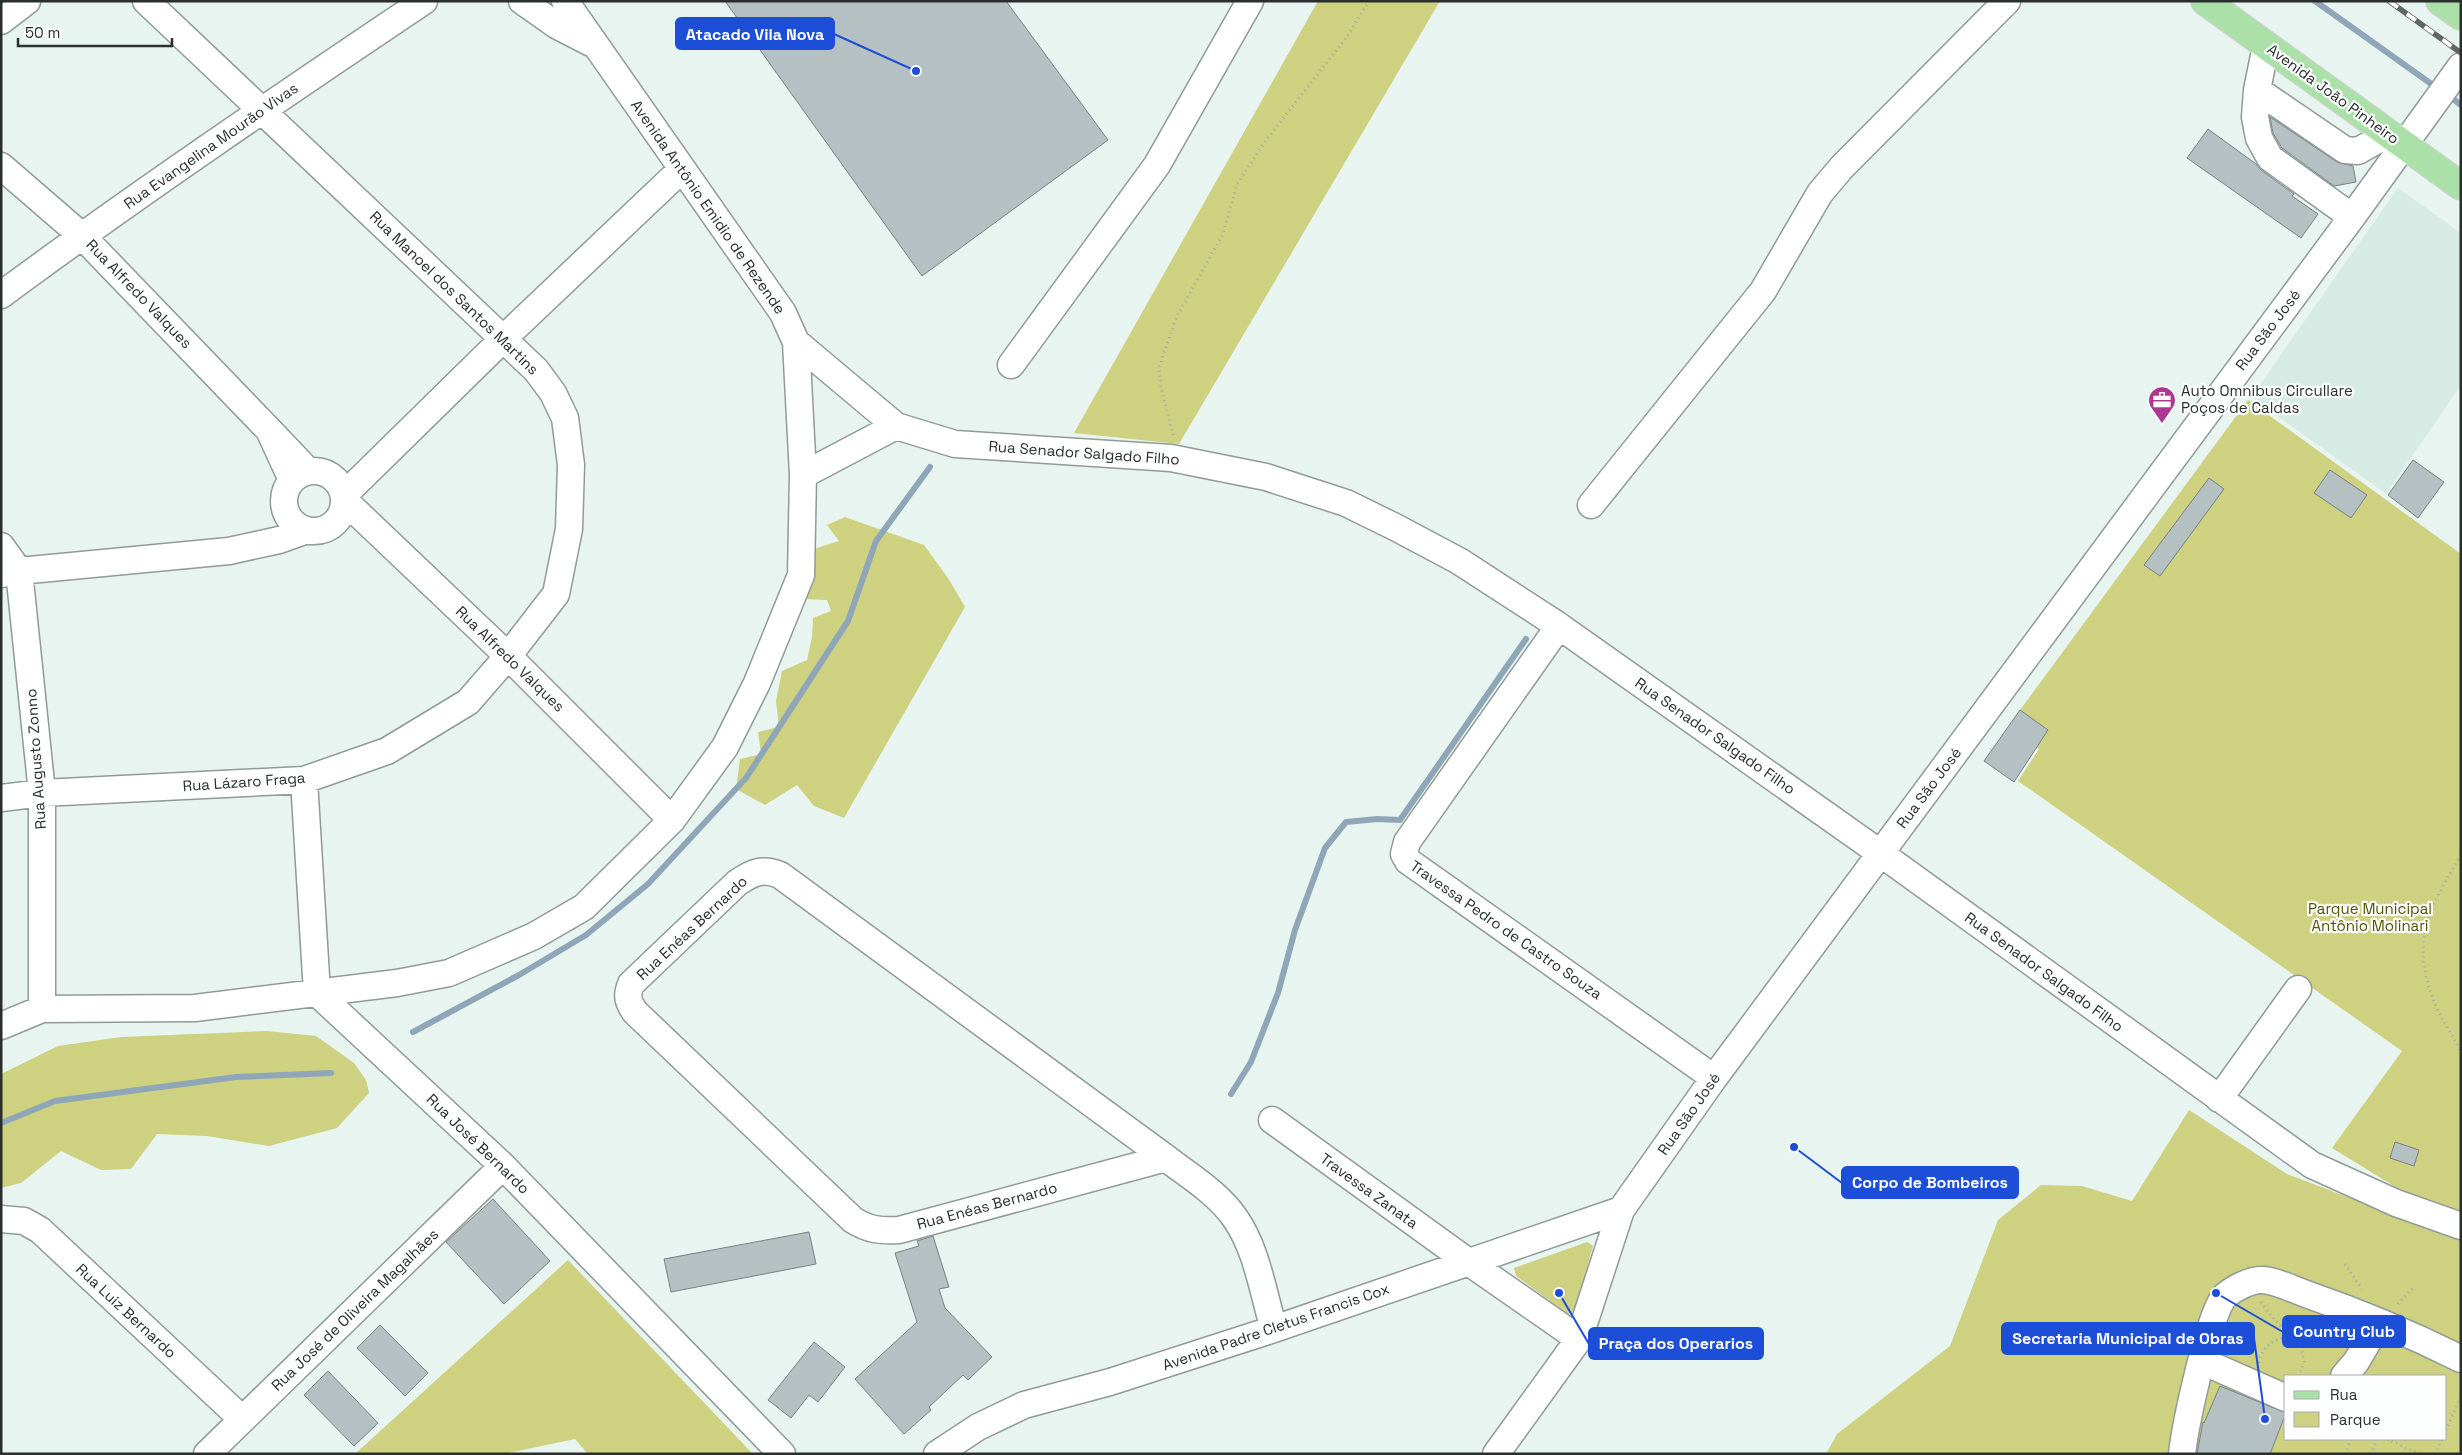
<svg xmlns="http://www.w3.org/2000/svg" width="2462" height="1455" font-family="'Space Grotesk',sans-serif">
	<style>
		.built { fill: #d6ebe4 }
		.green { fill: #cdd180; fill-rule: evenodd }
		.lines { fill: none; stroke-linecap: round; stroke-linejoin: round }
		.stream { stroke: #8ea6b7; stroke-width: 6 }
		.building { fill: #b4c0c2; stroke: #768183 }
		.minor-casing { stroke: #909b97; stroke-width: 29 }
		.major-casing { stroke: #d0d1d1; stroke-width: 30 }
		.path { stroke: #a1aba8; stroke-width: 3; stroke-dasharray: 1 4; stroke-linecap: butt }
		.minor { stroke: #fff; stroke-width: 26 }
		.major { stroke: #abe0a9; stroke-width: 28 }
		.rail-casing { stroke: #5f6664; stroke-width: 5.5 }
		.rail { stroke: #fcfffe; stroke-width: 4; stroke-dasharray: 11; stroke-linecap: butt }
		.labels { text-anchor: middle; stroke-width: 4.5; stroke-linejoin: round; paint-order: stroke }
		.street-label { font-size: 15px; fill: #2a2f2e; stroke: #fcfffe }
		.poi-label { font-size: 15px; fill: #2a2f2e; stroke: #fcfffe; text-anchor: start }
		.park-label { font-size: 15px; fill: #525408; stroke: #fcfffe }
		.leader { fill: none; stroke: #1d4ed8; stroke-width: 2 }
		.callout-dot { fill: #1d4ed8; stroke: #fcfffe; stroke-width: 2 }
		.callout { fill: #1d4ed8; stroke: #1d4ed8; stroke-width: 2 }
		.callout-label { font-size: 16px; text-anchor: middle; font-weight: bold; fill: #fff }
	</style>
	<rect width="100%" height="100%" fill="#e8f4f0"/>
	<path class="built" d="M2398 188 2461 233V385L2386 494 2251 397Z"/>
	<path class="green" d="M1318 1H1440L1179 444 1074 433Z
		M2248 400 2461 554V1212L2397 1188 2332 1148 2402 1051 2018 781 2039 749 2036 747 2020 710Z
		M845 517 924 545 948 578 965 607 844 818 814 806 797 785 765 805 736 789 740 759 761 754 758 732 779 727 776 701 782 671 807 660 812 637 813 618 831 611 827 600 804 599 811 550 839 541 827 525Z
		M267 1031 316 1036 354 1063 366 1080 369 1093 337 1128 269 1146 207 1136 157 1134 131 1169 101 1170 61 1151 21 1183 1 1188V1074L58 1046 121 1037Z
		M2189 1110 2287 1174 2461 1240V1454H1826L1837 1434 1950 1346 1998 1220 2041 1185 2082 1186 2132 1201ZM2286 1376H2446V1439H2286Z
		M1587 1242 1593 1246 1575 1310 1568 1314 1516 1276 1514 1268Z
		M568 1260 753 1454H588L575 1439 503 1454H355Z"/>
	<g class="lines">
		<path class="stream" d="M2315 1 2437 88
			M2448 95 2461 105
			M413 1032 519 975 586 935 648 884 746 778 848 621 876 541 930 467
			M1231 1094 1251 1062 1278 993 1295 930 1325 848 1346 822 1377 819 1400 820 1526 639
			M1 1123 55 1101 236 1077 331 1073"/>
	</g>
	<path class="building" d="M725 1H1006L1108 140 922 276Z
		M2270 117 2337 162 2353 166 2356 182 2334 186 2282 148 2273 133Z
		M2208 129 2256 164 2261 170 2294 194 2292 196 2318 214 2301 238 2187 158Z
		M2413 460 2444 482 2418 518 2388 495Z
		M2330 470 2367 495 2351 518 2314 493Z
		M2209 478 2224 489 2160 576 2144 565Z
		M2020 710 2048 730 2014 782 1984 761Z
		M2395 1142 2419 1150 2414 1166 2390 1158Z
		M493 1199 550 1261 504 1304 446 1242Z
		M809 1232 816 1264 671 1292 664 1259Z
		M933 1236 949 1287 939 1289 945 1308 992 1357 968 1380 963 1375 929 1407 931 1410 904 1434 855 1379 917 1322 895 1253 919 1246 917 1241Z
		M380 1325 428 1373 405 1396 357 1348Z
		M814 1342 845 1367 818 1402 809 1395 791 1418 768 1400Z
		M328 1371 378 1423 354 1446 304 1395Z
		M2220 1386 2286 1413 2270 1454H2197L2203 1422 2204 1423Z"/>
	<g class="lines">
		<g class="minor-casing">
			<path id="minor" d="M522 1 556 25 591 43
				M1 21 27 1
				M2266 46 2257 90 2255 117 2259 138 2270 158 2352 217
				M2257 90 2345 150 2358 151 2388 134
				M1 166 82 236 269 430
				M1 295C139 193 281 97 424 1
				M796 342 896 426 803 475
				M1011 365 1157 165 1250 1
				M896 426 955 444 1171 458 1266 477 1346 503 1395 527 1459 561 1559 626 1880 853 2312 1165 2396 1203 2461 1226
				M284 501a30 30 0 1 1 60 0a30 30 0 1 1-60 0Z
				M292 480 269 430 308 471
				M344 495 504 338 682 169
				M345 501 508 656 672 820
				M1591 505 1763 291 1820 193 1842 167 2007 1
				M1 546 19 571 42 793V1009
				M2 574 19 571 229 551 279 540 307 530
				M1559 626 1407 842 1404 854 1408 861 1714 1078
				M304 780 317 993 503 1166 782 1454
				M1 798 42 793 304 780 387 751 468 702 508 656 556 594 569 529 571 465 565 418 553 393 536 370 146 1
				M1 1026 42 1009 195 1008 397 983 449 973 534 936 584 907 672 820 725 747 757 683 801 575 803 475 796 342 783 313 565 1
				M2219 1099 2298 989
				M1272 1120 1467 1261 1579 1339
				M1166 1158 899 1230C880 1231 869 1230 853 1220L635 1012C628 1002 626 996 631 984L737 883C753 872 762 868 780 875L1166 1158C1189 1176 1218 1193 1235 1218 1257 1249 1263 1293 1274 1329
				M1 1219 24 1221 40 1230 242 1419
				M2202 1361 2286 1398
				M2344 1376 2356 1362 2379 1323
				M207 1454 503 1166
				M937 1454 978 1427 1024 1405 1110 1382 1274 1329 1621 1210
				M1496 1454 1579 1339 1621 1210 1714 1078 2352 217 2461 66
				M2182 1454C2185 1427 2209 1312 2225 1296 2233 1289 2251 1279 2263 1280 2277 1281 2292 1289 2306 1294 2358 1312 2411 1334 2461 1359"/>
		</g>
		<g class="major-casing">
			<path id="major" d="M2205 1 2461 186
				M2440 1 2461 16"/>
		</g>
		<path class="path" d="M1173 435 1161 387 1159 367 1177 316 1223 234 1237 184 1267 139 1346 38 1369 1
			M2461 855C2427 912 2409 943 2437 1009 2444 1024 2454 1037 2461 1052
			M2345 1264 2362 1289
			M2261 1302C2270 1314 2279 1327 2291 1334 2303 1342 2329 1346 2341 1338
			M2398 1304 2414 1287
			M2259 1363C2264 1343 2273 1341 2291 1335
			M2298 1376 2304 1363 2300 1338
			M2446 1430 2461 1397
			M2387 1439 2420 1454
			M2345 1454 2351 1439
			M2371 1454 2377 1439
			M2435 1454 2442 1439"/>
		<use href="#minor" class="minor"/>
		<use href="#major" class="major"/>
		<g class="rail-casing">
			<path id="rail" d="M2389 1 2461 53"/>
		</g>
		<use href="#rail" class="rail"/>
	</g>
	<defs>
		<g id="office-pin" transform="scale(1.4375)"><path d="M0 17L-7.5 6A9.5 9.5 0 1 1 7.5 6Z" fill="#ac3890" stroke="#fcfffe"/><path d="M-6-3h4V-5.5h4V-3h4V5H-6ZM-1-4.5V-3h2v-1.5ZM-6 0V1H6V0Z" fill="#fff"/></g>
	</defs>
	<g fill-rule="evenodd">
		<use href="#office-pin" x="2162" y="400"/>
	</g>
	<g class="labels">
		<g class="street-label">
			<text transform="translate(2333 94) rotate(36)" y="5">Avenida João Pinheiro</text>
			<text transform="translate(211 146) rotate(-35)" y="5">Rua Evangelina Mourão Vivas</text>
			<text transform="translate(708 207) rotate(55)" y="5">Avenida Antônio Emidio de Rezende</text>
			<text transform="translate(454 293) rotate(44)" y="5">Rua Manoel dos Santos Martins</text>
			<text transform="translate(139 294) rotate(46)" y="5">Rua Alfredo Valques</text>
			<text transform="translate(2268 330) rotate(-53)" y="5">Rua São José</text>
			<text transform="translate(1084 453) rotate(4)" y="5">Rua Senador Salgado Filho</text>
			<text transform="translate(510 659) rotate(44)" y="5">Rua Alfredo Valques</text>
			<text transform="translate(1715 736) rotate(35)" y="5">Rua Senador Salgado Filho</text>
			<text transform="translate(36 759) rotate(-94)" y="5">Rua Augusto Zonno</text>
			<text transform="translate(244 782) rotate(-4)" y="5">Rua Lázaro Fraga</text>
			<text transform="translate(1929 788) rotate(-53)" y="5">Rua São José</text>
			<text transform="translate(692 928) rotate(-43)" y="5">Rua Enéas Bernardo</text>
			<text transform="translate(1506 930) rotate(35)" y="5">Travessa Pedro de Castro Souza</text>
			<text transform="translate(2044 972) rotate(36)" y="5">Rua Senador Salgado Filho</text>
			<text transform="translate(1689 1114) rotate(-55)" y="5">Rua São José</text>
			<text transform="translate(478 1144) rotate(44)" y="5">Rua José Bernardo</text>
			<text transform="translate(1369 1191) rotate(36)" y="5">Travessa Zanata</text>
			<text transform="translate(987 1206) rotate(-15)" y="5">Rua Enéas Bernardo</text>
			<text transform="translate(355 1310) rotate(-44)" y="5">Rua José de Oliveira Magalhães</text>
			<text transform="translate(126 1311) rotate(43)" y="5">Rua Luiz Bernardo</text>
			<text transform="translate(1276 1327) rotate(-19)" y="5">Avenida Padre Cletus Francis Cox</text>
		</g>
		<g class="poi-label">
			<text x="2181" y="396">Auto Omnibus Circullare<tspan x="2181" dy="17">Poços de Caldas</tspan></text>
		</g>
		<g class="park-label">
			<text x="2370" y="914">Parque Municipal<tspan x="2370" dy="17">Antônio Molinari</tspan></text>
		</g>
	</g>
	<path class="leader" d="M916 71L834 34M1794 1147L1842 1183M2216 1293L2283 1332M2265 1419L2254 1338M1559 1293L1589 1344"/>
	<g class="callout-dot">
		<circle cx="916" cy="71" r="5"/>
		<circle cx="1794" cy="1147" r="5"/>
		<circle cx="2216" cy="1293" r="5"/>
		<circle cx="2265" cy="1419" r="5"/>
		<circle cx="1559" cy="1293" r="5"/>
	</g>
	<g class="callout">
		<rect x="676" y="18" width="158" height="31" rx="5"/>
		<rect x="1842" y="1167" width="176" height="31" rx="5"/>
		<rect x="2283" y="1316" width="122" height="31" rx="5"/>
		<rect x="2002" y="1323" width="252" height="31" rx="5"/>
		<rect x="1589" y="1328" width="174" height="31" rx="5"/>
	</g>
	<g class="callout-label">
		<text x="755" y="40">Atacado Vila Nova</text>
		<text x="1930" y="1188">Corpo de Bombeiros</text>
		<text x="2344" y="1337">Country Club</text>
		<text x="2128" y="1344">Secretaria Municipal de Obras</text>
		<text x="1676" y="1349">Praça dos Operarios</text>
	</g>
	<rect width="2462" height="1455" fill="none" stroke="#2a2f2e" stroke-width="5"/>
	<rect x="2284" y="1375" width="162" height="65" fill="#fcfffe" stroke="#a8acab"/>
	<rect x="2294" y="1391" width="25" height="8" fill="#abe0a9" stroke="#a8acab"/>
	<text x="2330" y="1400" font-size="15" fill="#2a2f2e">Rua</text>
	<rect x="2294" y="1412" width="25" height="15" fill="#cdd180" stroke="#a8acab"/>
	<text x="2330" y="1425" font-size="15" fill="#2a2f2e">Parque</text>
	<path d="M18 38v8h154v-8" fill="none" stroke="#2a2f2e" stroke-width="2.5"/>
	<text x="25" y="38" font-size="15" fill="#2a2f2e" stroke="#fcfffe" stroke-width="4" paint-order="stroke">50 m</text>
</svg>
